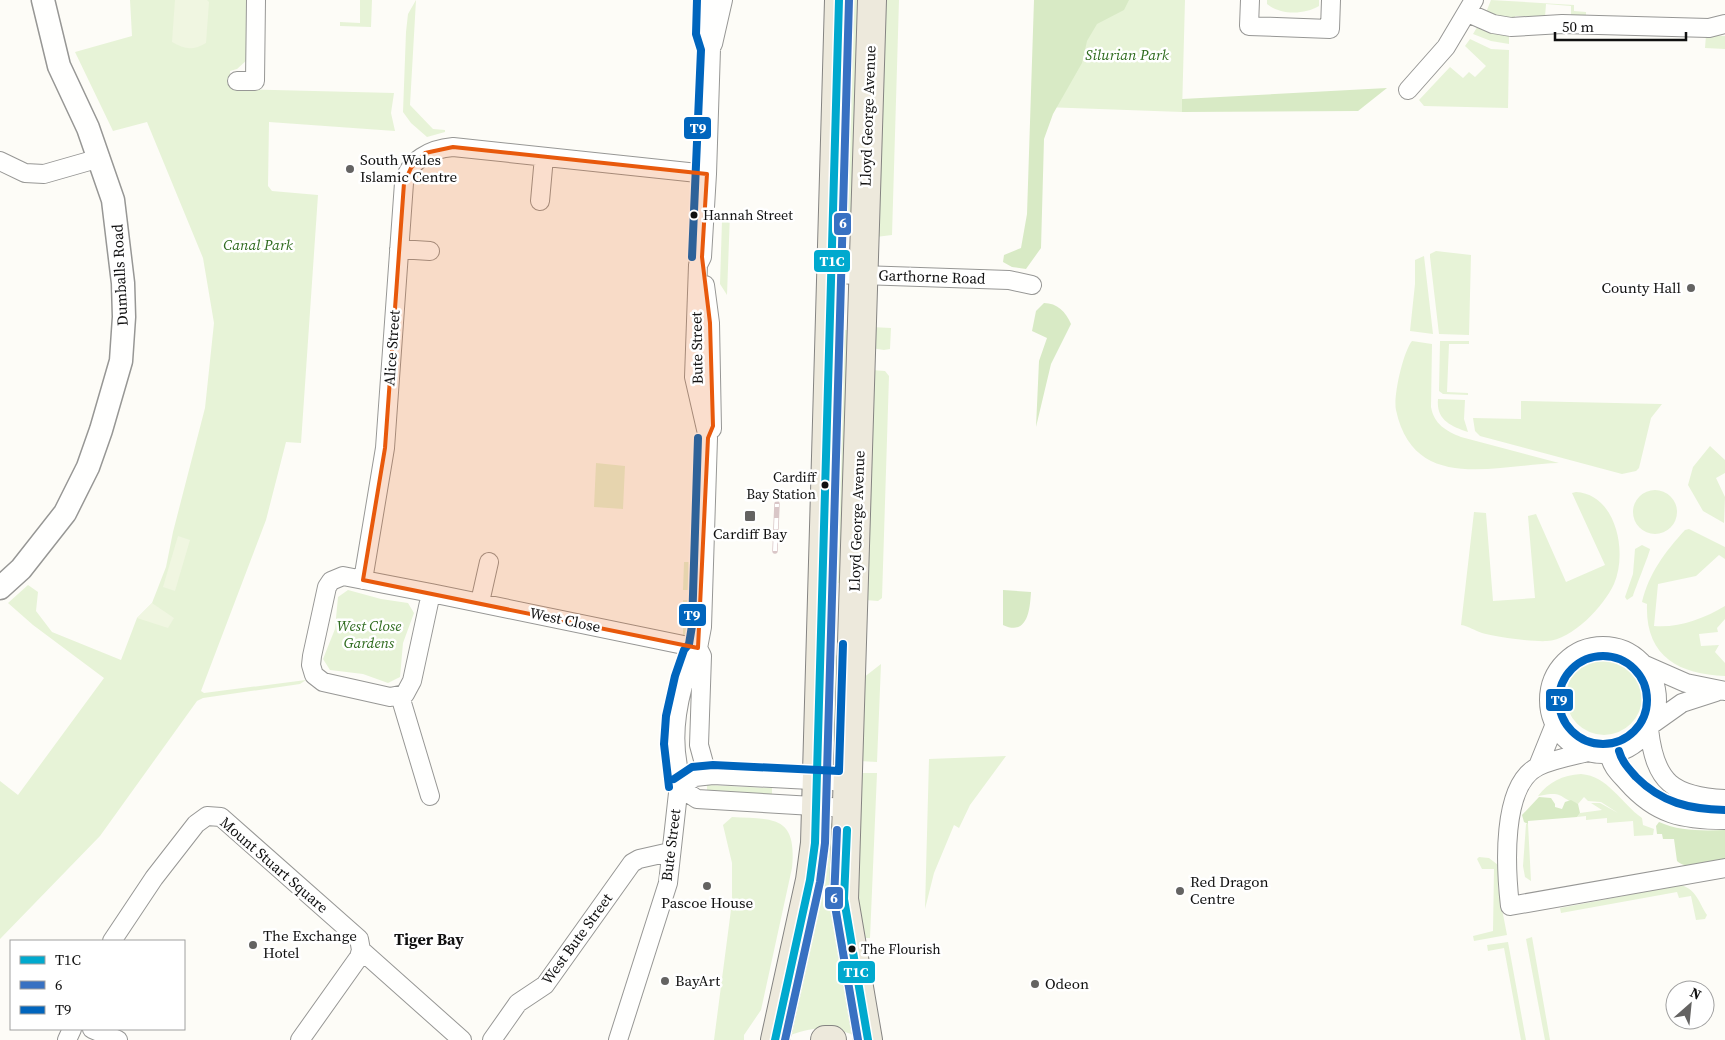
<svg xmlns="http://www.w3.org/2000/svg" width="1725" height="1040" font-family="'Source Serif 4',serif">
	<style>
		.green { fill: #e7f3d7 }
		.forest { fill: #d8eac5 }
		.pitch { fill: #f0f6e1 }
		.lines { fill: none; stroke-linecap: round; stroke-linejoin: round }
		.minor-casing { stroke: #979795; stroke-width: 20 }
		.tertiary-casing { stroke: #979795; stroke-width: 25 }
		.primary-casing { stroke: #858482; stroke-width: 30 }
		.minor { stroke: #fffffe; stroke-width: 18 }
		.tertiary { stroke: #fffffe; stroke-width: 22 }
		.primary { stroke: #ede9dc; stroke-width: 28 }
		.rail-casing { stroke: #d9c6c7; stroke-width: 5.5 }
		.rail { stroke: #fff; stroke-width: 4; stroke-dasharray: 11; stroke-linecap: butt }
		.bus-1-casing { stroke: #fff; stroke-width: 11 }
		.bus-2-casing { stroke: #fff; stroke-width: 11 }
		.bus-3-casing { stroke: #fff; stroke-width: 11 }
		.bus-1 { stroke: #00a9ce; stroke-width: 8 }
		.bus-2 { stroke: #3871c2; stroke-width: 8 }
		.bus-3 { stroke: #0065bd; stroke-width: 8 }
		.marked { fill: #e8590c; fill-opacity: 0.2; stroke: #e8590c; stroke-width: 4; stroke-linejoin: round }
		.poi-dot { fill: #646362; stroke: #fff; stroke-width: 2 }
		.bus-dot { fill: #111; stroke: #fff; stroke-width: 2 }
		.labels { text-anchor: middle; stroke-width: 5; stroke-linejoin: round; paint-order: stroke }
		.bus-label { font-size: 14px; fill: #111; stroke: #fff; text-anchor: start }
		.park-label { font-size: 15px; font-style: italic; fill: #2f6b1f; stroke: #fff }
		.street-label { font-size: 15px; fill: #111; stroke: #fff }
		.poi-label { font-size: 15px; fill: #111; stroke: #fff; text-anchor: start }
		.neighbourhood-label { font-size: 16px; font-weight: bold; fill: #111; stroke: #fff }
		.line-badge { stroke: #fff; stroke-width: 2 }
		.badge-label { font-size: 14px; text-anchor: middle; font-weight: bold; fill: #fff }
	</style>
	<rect width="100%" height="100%" fill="#fdfcf7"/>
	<path class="green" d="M130 0H251L247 60 237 69 230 71 231 89 394 93 391 113 395 131 269 122 268 186 272 191 318 195 301 443 286 442 266 520 201 691 204 693 306 680 300 684 203 698 197 701 100 836 0 939V781L18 795 104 678 33 625 8 603 28 585 38 592 36 611 52 632 121 660 137 618 152 603 166 567 173 532 205 408 214 323 203 258 147 122 113 131 75 52 132 36Z
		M358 0H372L371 27 340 26V22L360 23V0Z
		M416 0 410 105 433 129 445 130V132L427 137 411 123 403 112 406 32 408 14Z
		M850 0H860L853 220 843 219Z
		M881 0H899L892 235 876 237Z
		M1046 0H1185L1182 112 1044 107Z
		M1267 0H1319V6C1304 15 1280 15 1267 4Z
		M1491 0 1574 5V11L1586 12V16L1571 18V6L1546 4 1545 17 1515 16V21L1485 15Z
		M1479 24 1509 32V44L1491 41 1473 34Z
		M1706 35 1725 36V49L1705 48Z
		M1470 39 1491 49 1509 50 1508 108 1424 106 1419 100 1450 67 1463 78 1469 72 1475 77 1486 66 1465 46Z
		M730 213 727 295 720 284 722 221Z
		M1436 251 1471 255 1469 335 1439 334 1430 257V254Z
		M1424 256 1433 334 1410 331 1415 284V260Z
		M871 327 891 328 890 349 884 350 871 348Z
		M841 330H851L844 583H833Z
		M1412 341 1432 344 1431 407C1434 424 1446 431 1461 437L1559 463C1498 464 1414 495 1396 410 1393 397 1403 352 1412 341Z
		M1440 341H1469V344H1449L1447 392 1468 393V395L1443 394 1439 391Z
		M872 370 885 371 889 376 882 598 878 601 865 600Z
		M1438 399 1465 400 1464 419 1468 432C1451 426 1436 420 1438 399Z
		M1521 401 1661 404H1662L1651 418 1639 468 1636 471 1622 474 1480 436 1475 431 1473 418 1521 419Z
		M1710 446 1725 460V473L1716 478 1725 497 1724 523 1703 511 1688 485 1693 467Z
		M596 463 625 466 623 509 594 507Z
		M1633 512a22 22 0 1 1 44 0a22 22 0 1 1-44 0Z
		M1576 492C1616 494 1628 552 1614 584 1604 606 1572 640 1547 641 1533 642 1496 637 1482 633 1475 631 1469 626 1461 625L1474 512 1486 513 1493 601 1535 598 1528 516 1536 514 1566 582 1605 565 1572 493Z
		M1689 529 1725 547V559L1719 555 1696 576 1658 584 1654 626C1679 628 1703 619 1725 606V619L1717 628 1718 632 1699 634 1701 646 1719 645 1715 652 1725 663V676C1678 674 1645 656 1647 604L1642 602C1649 573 1665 552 1685 530Z
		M1642 545 1650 549C1650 552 1635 589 1633 596L1627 600 1625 597 1633 574 1635 549Z
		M684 562H694L695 590H683Z
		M348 590 381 599 408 603 414 613 403 643 400 677 388 683 363 674 330 670 323 659 335 629 338 597Z
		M683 600H694C693 613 695 630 683 636Z
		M838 654V742L829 741 833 658Z
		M1566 697a38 38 0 1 1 76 0a38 38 0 1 1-76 0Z
		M881 664 877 762 859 761 863 678Z
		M1006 756 970 805 959 828 954 825 934 873 925 909 929 759Z
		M858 773H877L870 938H861L855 889Z
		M1581 774C1608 776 1621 803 1642 818L1643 825 1654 829 1653 835 1634 836 1633 821 1607 823V818L1586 820V816L1577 817 1580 813 1602 810 1591 803H1600L1618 813 1601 802 1588 801 1584 797 1578 804C1558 798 1565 790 1538 796 1549 782 1562 775 1581 774Z
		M707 785 772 788V797L707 794Z
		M732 817C775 819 797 816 792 868L761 1010 744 1035V1040H714L732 902V863L723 825Z
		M834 823 854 1035C828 1025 810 1027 785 1037L825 824Z
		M1526 824H1528L1531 881 1525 877 1523 866Z
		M1479 857 1489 858 1498 865V888L1507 935 1474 941 1473 936 1493 931 1494 869H1482L1477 859Z
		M1681 885C1697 890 1699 903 1707 915L1705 919 1696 920 1691 896 1679 898 1677 892 1561 913 1560 908Z
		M1532 937 1550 1040H1545L1526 939Z
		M1508 942 1526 1040H1521L1504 948 1488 951 1487 945Z"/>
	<path class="forest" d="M1034 0H1129L1124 10 1097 24 1087 41 1082 63 1053 114 1044 139 1041 248 1026 269 1012 267 1003 262 1004 255 1021 248 1027 214Z
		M1387 88 1358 111 1182 112V99Z
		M1044 303C1057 303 1066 312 1071 324L1051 364 1036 427 1039 361 1047 338 1032 331 1036 311Z
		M1003 590 1031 592C1030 608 1028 637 1003 625Z
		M1539 797 1551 798 1555 804V807L1562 809 1565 802 1571 800 1578 804 1580 813 1577 817 1528 821V824L1524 822 1522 815Z
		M1659 822C1679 831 1702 831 1725 830V865C1712 865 1687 871 1677 861L1674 839H1663L1662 834H1657L1656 826Z"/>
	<path class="pitch" d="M175 0H207L209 2 206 43C193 51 184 49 172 42Z
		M178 536 190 540 175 591 163 587Z
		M152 603 174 618 168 628 137 618Z"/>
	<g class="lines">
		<g class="minor-casing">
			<path id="minor" d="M1250 0 1249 26 1330 29 1331 0
				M1468 13 1493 24 1511 27 1562 24 1709 28 1725 24
				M713 44 723 0
				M237 81H255L256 0
				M1408 90 1446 47 1474 0
				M0 161 25 173 44 174 100 158
				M540 201 544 157
				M399 249 430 251
				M831 274 1009 280 1032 285
				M705 285 710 323 712 429
				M343 576 431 593 412 681 405 694 390 697 323 682 314 675 311 665 312 656 327 587 331 581Z
				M363 580 385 448 404 183C409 160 430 149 453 147L707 174
				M431 593 698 648
				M480 602 489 562
				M1549 700a54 54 0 1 1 108 0a54 54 0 1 1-108 0Z
				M698 648 702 656 699 745 705 767 713 775
				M1645 665 1686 683 1725 691
				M400 696 430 796
				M1651 725 1682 703 1716 692
				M1649 729C1655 783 1673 796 1725 799
				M1588 752C1572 756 1554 759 1539 766 1500 784 1506 871 1510 906L1725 868
				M1609 754C1612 767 1618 772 1627 782 1656 815 1683 820 1725 820
				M1538 766 1555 724
				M679 787 695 777 713 775 849 782
				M679 787 697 799 847 808
				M112 941 154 878 196 824 207 816 221 817 359 939 361 950 462 1040
				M92 1029 118 1040
				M67 1040 72 1029
				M300 1040 359 957 361 950
				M492 1040 518 1003 545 985 632 863 639 859 670 852
				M618 1040 668 883 680 775C669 734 679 693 693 654L698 648 702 627 708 438 694 377 698 265 702 257 707 174 711 49 706 33 707 0"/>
		</g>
		<g class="tertiary-casing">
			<path id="tertiary" d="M0 588 21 569 65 513 88 467 101 430 121 361 124 317 123 283 113 200 88 128 59 66 43 0"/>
		</g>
		<g class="primary-casing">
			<path id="primary" d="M775 1040 810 880 815 843 839 0
				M825 1040H832
				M868 1040 844 899 872 0"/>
		</g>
		<use href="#minor" class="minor"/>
		<use href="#tertiary" class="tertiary"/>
		<use href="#primary" class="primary"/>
		<g class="rail-casing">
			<path id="rail" d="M775 551 777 504"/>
		</g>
		<use href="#rail" class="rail"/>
		<g class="bus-1-casing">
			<path id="bus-1" d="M847 830 844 899 868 1040
				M775 1040 810 880 815 843 839 0"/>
		</g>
		<g class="bus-2-casing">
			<path id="bus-2" d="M837 830 834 900 858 1040
				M785 1040 820 882 825 843 849 0"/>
		</g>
		<g class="bus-3-casing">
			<path id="bus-3" d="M692 257 701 50 696 34 697 0
				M1559 700a44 44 0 1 1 88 0a44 44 0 1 1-88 0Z
				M1619 751C1622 762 1629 769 1636 777 1662 803 1689 809 1725 810
				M674 779 692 767 713 765 839 771 843 644
				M669 787 664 744 666 716 675 676 684 650 689 644 692 626 698 438"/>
		</g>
		<use href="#bus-1" class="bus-1"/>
		<use href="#bus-2" class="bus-2"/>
		<use href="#bus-3" class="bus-3"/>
	</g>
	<path class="marked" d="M453 147 707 174 702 257 710 323 713 426 708 438 698 648 363 580 385 448 404 183 411 168 425 153Z"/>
	<g class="poi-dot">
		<circle cx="350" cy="169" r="5"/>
		<circle cx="1691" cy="288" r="5"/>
		<rect x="744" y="510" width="12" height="12" rx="2.5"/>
		<circle cx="707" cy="886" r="5"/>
		<circle cx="1180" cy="891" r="5"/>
		<circle cx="253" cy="945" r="5"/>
		<circle cx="665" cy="981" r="5"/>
		<circle cx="1035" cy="984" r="5"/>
	</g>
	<g class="bus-dot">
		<circle cx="694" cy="215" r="4.5"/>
		<circle cx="825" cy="485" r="4.5"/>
		<circle cx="852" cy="949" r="4.5"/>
	</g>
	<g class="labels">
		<g class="bus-label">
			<text x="703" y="220">Hannah Street</text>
			<text x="816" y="482" text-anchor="end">Cardiff<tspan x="816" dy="17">Bay Station</tspan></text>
			<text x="861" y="954">The Flourish</text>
		</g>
		<g class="park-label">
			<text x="1127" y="60">Silurian Park</text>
			<text x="258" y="250">Canal Park</text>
			<text x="369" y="631">West Close<tspan x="369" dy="17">Gardens</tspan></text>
		</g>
		<g class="street-label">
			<text transform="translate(868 116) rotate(-88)" y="5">Lloyd George Avenue</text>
			<text transform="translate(120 275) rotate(-93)" y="5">Dumballs Road</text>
			<text transform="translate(932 277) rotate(2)" y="5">Garthorne Road</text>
			<text transform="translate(392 348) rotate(-86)" y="5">Alice Street</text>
			<text transform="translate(697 348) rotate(-91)" y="5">Bute Street</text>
			<text transform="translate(857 521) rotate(-88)" y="5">Lloyd George Avenue</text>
			<text transform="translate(565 620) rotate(12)" y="5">West Close</text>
			<text transform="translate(671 845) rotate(-83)" y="5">Bute Street</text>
			<text transform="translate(274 865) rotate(41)" y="5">Mount Stuart Square</text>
			<text transform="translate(577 939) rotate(-54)" y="5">West Bute Street</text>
		</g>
		<g class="poi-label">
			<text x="360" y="165">South Wales<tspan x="360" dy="17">Islamic Centre</tspan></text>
			<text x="1681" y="293" text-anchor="end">County Hall</text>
			<text x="750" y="539" text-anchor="middle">Cardiff Bay</text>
			<text x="1190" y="887">Red Dragon<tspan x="1190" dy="17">Centre</tspan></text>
			<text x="707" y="908" text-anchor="middle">Pascoe House</text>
			<text x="263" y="941">The Exchange<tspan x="263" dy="17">Hotel</tspan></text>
			<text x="675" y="986">BayArt</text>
			<text x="1045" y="989">Odeon</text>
		</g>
		<g class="neighbourhood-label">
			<text x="429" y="945">Tiger Bay</text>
		</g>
	</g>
	<g class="line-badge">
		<rect x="683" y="116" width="29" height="24" rx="5" fill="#0065bd"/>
		<rect x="833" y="212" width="19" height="24" rx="5" fill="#3871c2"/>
		<rect x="813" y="249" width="38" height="24" rx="5" fill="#00a9ce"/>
		<rect x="678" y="603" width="29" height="24" rx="5" fill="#0065bd"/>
		<rect x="1545" y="688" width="29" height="24" rx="5" fill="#0065bd"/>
		<rect x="824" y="886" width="20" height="24" rx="5" fill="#3871c2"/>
		<rect x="837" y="960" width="39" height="24" rx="5" fill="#00a9ce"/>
	</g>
	<g class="badge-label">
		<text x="698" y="133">T9</text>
		<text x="843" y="228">6</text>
		<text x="832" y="266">T1C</text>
		<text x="692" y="620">T9</text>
		<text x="1559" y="705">T9</text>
		<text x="834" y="903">6</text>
		<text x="856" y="977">T1C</text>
	</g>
	<rect x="10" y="940" width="175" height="90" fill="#ffffff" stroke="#a0a0a0"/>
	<rect x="20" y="956" width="25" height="8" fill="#00a9ce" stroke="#a0a0a0"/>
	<text x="55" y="965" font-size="15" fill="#111111">T1C</text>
	<rect x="20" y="981" width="25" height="8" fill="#3871c2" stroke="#a0a0a0"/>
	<text x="55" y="990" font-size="15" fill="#111111">6</text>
	<rect x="20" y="1006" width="25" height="8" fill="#0065bd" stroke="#a0a0a0"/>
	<text x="55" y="1015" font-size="15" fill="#111111">T9</text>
	<g transform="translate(1690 1005) rotate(27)"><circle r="24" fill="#ffffff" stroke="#a0a0a0"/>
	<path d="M0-4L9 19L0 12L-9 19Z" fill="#646362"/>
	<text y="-8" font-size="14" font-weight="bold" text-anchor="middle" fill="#111111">N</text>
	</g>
	<path d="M1555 32v8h131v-8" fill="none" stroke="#111111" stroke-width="2.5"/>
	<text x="1562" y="32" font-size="15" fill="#111111" stroke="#ffffff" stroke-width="4" paint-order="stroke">50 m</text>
</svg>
